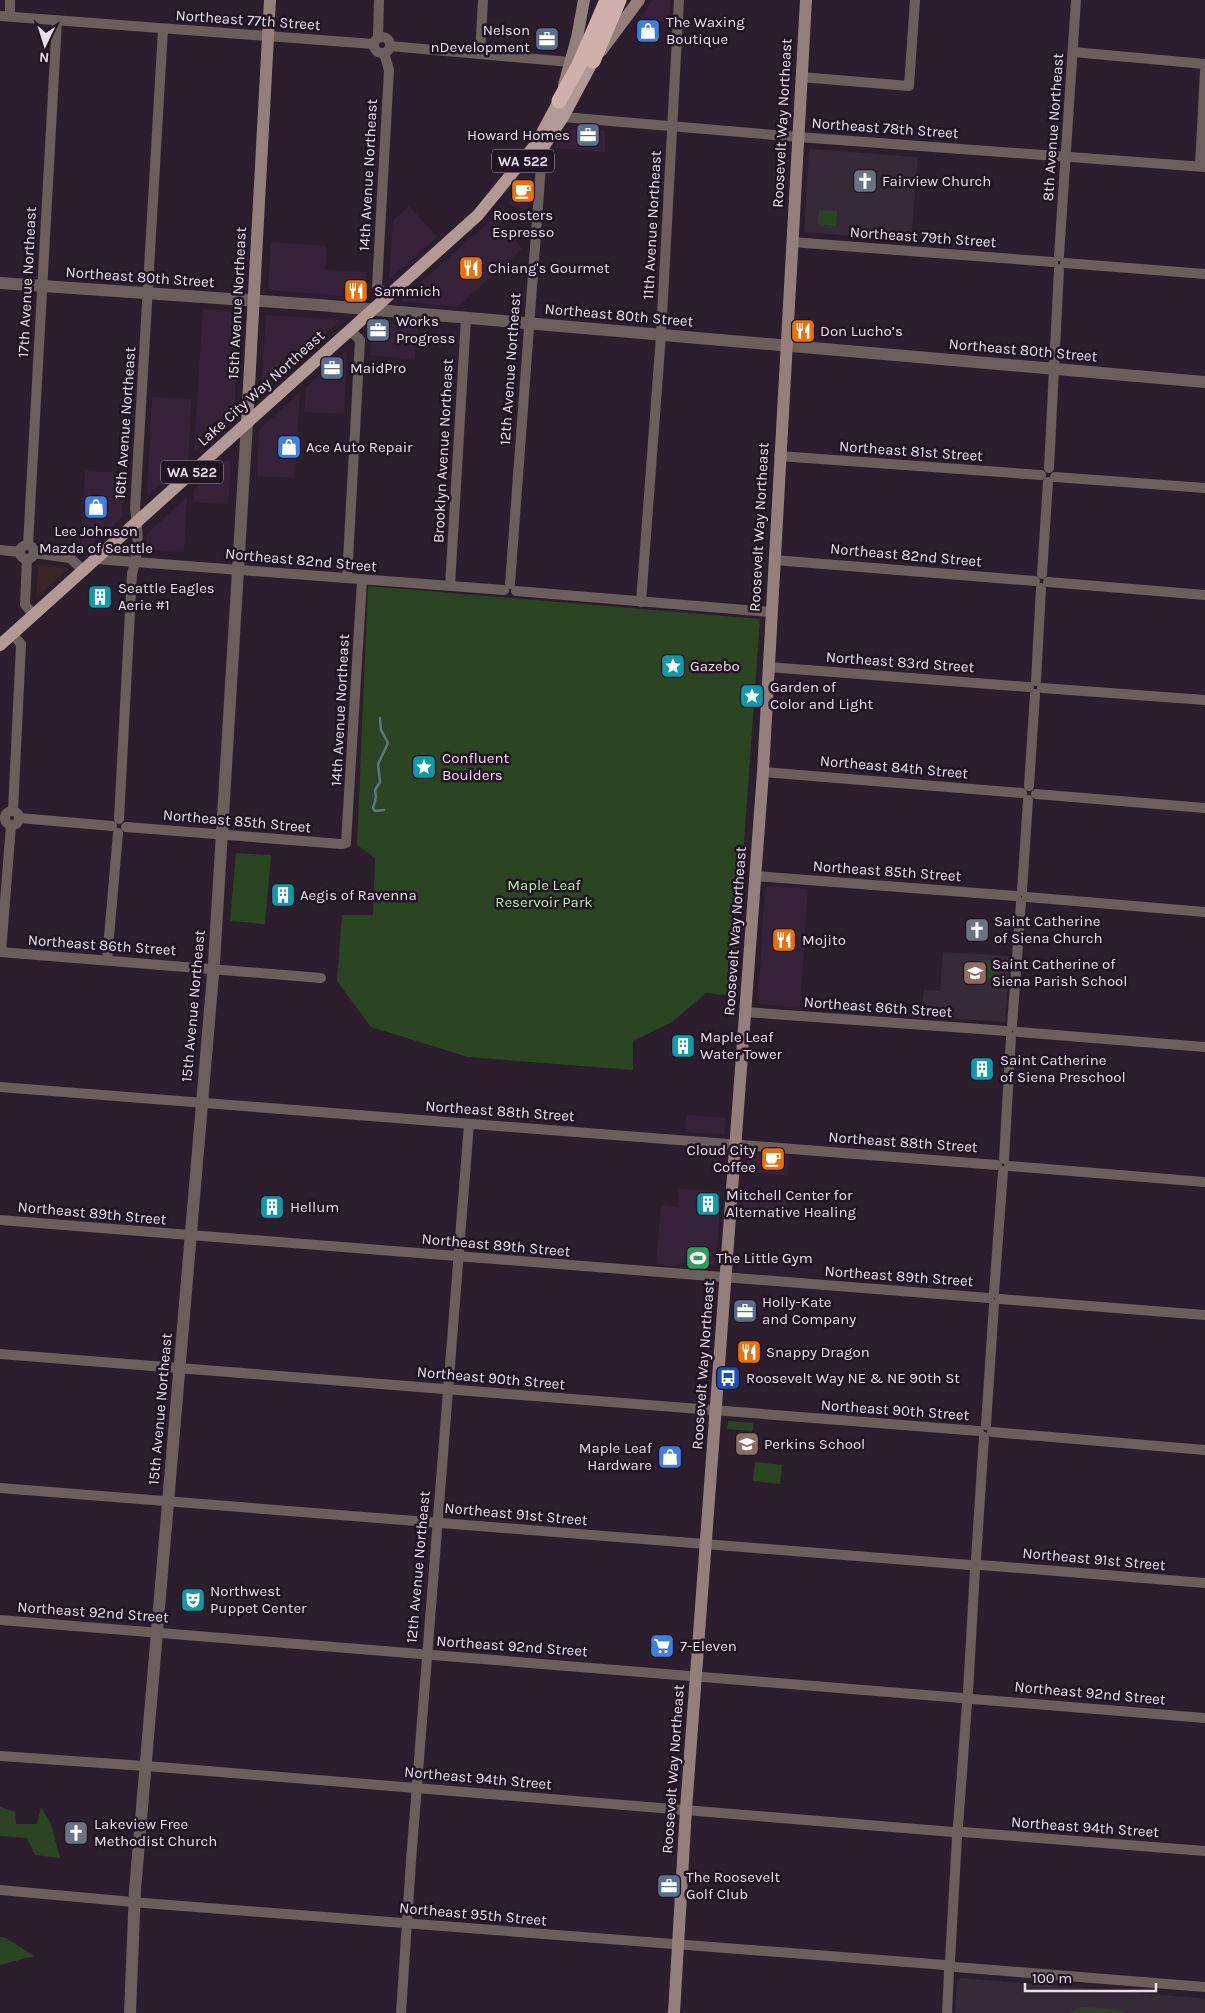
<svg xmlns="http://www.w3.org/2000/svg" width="1205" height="2013" viewBox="0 0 1205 2013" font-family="Karla,sans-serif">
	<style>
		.built { fill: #372339 }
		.industrial { fill: #392525 }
		.education { fill: #362a38 }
		.green { fill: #2b4523 }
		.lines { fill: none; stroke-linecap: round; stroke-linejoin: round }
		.stream { stroke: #597a85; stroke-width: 2.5 }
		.minor { stroke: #6b5e5c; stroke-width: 10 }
		.tertiary { stroke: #6b5e5c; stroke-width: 12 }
		.secondary { stroke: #947f7c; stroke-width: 12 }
		.primary { stroke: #b39995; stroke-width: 12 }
		.motorway { stroke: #cfb0ab; stroke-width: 15 }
		.labels { text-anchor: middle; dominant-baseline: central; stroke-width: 5; stroke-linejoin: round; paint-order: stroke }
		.shield { fill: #231424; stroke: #aea2af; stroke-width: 1 }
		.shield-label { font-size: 14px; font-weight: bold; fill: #e9dfea }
		.street-label { font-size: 15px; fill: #e9dfea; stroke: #231424 }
		.poi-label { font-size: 15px; fill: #e9dfea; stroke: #231424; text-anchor: start }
		.park-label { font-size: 15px; fill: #b1f09f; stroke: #231424 }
	</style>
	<rect width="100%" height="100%" fill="#2d1e2e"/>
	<g class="built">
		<polygon points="652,0 670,0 669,22 640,20"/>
		<polygon points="565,129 605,131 605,152 555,148"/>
		<polygon points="530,182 528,211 507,203 518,192"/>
		<polygon points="409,206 437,237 389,279 393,221"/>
		<polygon points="498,219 522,249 457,307 400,301 490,221"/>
		<polygon points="271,242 327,246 325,270 367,272 365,298 271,290 268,287"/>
		<polygon points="203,309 234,312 238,318 236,361 238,362 235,386 235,409 232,419 194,452"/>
		<polygon points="266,315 340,320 262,390 261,387"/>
		<polygon points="379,323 417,326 415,360 370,355 372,331 376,325"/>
		<polygon points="347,350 344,414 304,412 306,387"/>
		<polygon points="300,392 295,478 257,476 259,430"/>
		<polygon points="152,397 191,399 191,404 188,459 147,496"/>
		<polygon points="226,461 231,461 228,504 193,502 194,490"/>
		<polygon points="85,471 124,473 122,517 90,546 81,545"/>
		<polygon points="187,497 184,552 146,550 147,534"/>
		<polygon points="767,886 808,889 800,1008 759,1004 758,1001 765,888"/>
		<polygon points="686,1115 726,1118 725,1133 724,1135 685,1132"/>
		<polygon points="747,1153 789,1156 788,1176 746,1172"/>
		<polygon points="679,1189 721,1191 716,1265 682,1263 674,1266 656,1264 661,1205 678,1207"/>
		<polygon points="744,1192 787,1195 786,1215 743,1212"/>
	</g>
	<polygon class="industrial" points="38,565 66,567 68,569 36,598"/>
	<g class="education">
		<polygon points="809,149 918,157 911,240 804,232"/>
		<polygon points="943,952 1010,956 1005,1022 910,1016 911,1006 922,1006 924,990 940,991"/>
		<polygon points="961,1978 1199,1998 1205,2000 1205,2013 955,2013 957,1982"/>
	</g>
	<g class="green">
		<polygon points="819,210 837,211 836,226 818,224"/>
		<polygon points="368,586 760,619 733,996 706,993 672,1022 633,1041 633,1070 468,1057 371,1027 337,981 342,915 373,915 375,858 357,845"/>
		<polygon points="236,853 271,855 265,924 230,921"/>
		<polygon points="978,960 999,961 998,980 977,978"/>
		<polygon points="728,1421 753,1423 753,1431 727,1429"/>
		<polygon points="755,1462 782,1465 780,1484 753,1481"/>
		<polygon points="0,1807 15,1812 16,1824 37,1824 41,1807 51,1824 60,1858 35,1855 27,1838 0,1836"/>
		<polygon points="0,1937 6,1938 34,1956 0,1965"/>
		<polygon points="1084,2007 1118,2010 1127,2013 1071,2013 1078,2008"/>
	</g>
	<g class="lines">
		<polyline class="stream" points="380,718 381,730 388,743 378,764 380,782 375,790 376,797 373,808 375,811 384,810"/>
		<g class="minor">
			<polyline points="0,16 373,44"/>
			<polyline points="10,16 10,0"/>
			<circle cx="382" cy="45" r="8"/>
			<polyline points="378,37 379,0"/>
			<polyline points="390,46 570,62"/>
			<polyline points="1073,52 1205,64"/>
			<polyline points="384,53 389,70 377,286 387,297"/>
			<polyline points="480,54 483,0"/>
			<polyline points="801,77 909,86 915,0"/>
			<polyline points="563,117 798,137 1205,167"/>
			<polyline points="1200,166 1205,71"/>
			<polyline points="792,242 1053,262"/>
			<polyline points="1059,256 1076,0"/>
			<polyline points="1065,263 1205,274"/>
			<polyline points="779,456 1041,475"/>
			<polyline points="1049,468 1059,269"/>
			<polyline points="1055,477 1205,488"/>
			<polyline points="28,545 57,20"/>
			<circle cx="27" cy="552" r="7"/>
			<polyline points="0,550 20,552"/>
			<polyline points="34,553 70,558 84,571"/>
			<polyline points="27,559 25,605 34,615"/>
			<polyline points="96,559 504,590"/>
			<polyline points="774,560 1035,581"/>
			<polyline points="1042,574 1048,482"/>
			<polyline points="347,578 360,340 350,330"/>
			<polyline points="1048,582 1205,595"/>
			<polyline points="510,584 541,166 534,160"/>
			<polyline points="450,586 466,318"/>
			<polyline points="516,591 771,612"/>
			<polyline points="641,602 661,335 679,0"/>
			<polyline points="12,634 21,644 13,811"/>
			<polyline points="768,667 1029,687"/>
			<polyline points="1036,681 1041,588"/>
			<polyline points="1042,688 1205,700"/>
			<polyline points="763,772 1022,793"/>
			<polyline points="1029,786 1035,694"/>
			<polyline points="1036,794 1205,808"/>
			<circle cx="12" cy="818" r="7"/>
			<polyline points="19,818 112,826"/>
			<path d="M119,819L132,574C138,554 139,530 135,509L163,29"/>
			<polyline points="126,827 341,844 346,843 362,580"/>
			<polyline points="756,876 1016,896"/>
			<polyline points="1022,891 1028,800"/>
			<polyline points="1027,897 1205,912"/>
			<polyline points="0,952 321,978"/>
			<polyline points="1,952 11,825"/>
			<polyline points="107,960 118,833"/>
			<polyline points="746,1012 1007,1031"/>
			<polyline points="1012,1026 1021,902"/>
			<polyline points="1018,1032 1205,1047"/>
			<polyline points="0,1087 997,1165"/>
			<polyline points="1004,1159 1011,1037"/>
			<polyline points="1009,1166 1205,1182"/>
			<polyline points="0,1220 989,1298"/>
			<polyline points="994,1293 1003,1171"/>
			<polyline points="1000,1299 1205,1315"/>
			<polyline points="0,1354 979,1431"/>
			<polyline points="986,1425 994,1304"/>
			<polyline points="992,1432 1205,1450"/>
			<polyline points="0,1488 970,1565"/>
			<polyline points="976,1559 984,1437"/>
			<polyline points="981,1565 1205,1583"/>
			<polyline points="0,1620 962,1698"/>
			<polyline points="968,1692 975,1569"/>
			<polyline points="972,1699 1205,1718"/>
			<polyline points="0,1756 159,1767 953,1832"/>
			<polyline points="958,1827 967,1703"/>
			<polyline points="963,1832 1205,1851"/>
			<polyline points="0,1890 144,1903 945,1965"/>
			<polyline points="950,1961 957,1837"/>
			<polyline points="955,1967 1205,1987"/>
			<polyline points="401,2013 411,1861 469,1124"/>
			<polyline points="947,2013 949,1971"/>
		</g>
		<g class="tertiary">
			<polyline points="0,283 319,305 1205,382"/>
			<polyline points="130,2013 135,1890 214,963 247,423"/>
		</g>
		<g class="secondary">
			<polyline points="601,51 639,0"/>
			<polyline points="564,85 577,38 584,0"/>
			<polyline points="247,423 270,0"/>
			<polyline points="674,2013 686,1809 763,772 806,0"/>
		</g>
		<g class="primary">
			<polyline points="542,149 563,117 593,61"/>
			<polyline points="0,645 478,215 536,144 559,101"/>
		</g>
		<g class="motorway">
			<polyline points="593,61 619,0"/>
			<polyline points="559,101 579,65 607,0"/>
		</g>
	</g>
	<defs>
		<symbol id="shop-square" viewBox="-11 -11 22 22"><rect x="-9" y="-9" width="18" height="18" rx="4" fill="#3f7fe0" stroke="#231424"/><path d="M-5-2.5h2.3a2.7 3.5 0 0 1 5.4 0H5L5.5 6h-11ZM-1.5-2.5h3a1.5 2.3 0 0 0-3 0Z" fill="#fff"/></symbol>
		<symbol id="office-square" viewBox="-11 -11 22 22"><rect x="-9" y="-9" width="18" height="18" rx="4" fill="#5c6f8a" stroke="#231424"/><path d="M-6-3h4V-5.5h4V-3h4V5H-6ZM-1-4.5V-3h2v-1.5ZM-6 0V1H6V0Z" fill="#fff"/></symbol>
		<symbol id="church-square" viewBox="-11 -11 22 22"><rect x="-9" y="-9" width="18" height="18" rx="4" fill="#6b7280" stroke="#231424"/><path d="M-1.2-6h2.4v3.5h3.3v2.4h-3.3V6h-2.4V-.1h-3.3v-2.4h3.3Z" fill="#fff"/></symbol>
		<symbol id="cafe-square" viewBox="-11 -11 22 22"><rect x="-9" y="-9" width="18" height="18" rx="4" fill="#e8710a" stroke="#231424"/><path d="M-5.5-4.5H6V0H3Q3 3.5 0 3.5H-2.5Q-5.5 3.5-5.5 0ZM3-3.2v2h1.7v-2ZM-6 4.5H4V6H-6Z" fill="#fff"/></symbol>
		<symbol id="restaurant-square" viewBox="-11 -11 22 22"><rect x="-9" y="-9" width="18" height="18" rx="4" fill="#e8710a" stroke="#231424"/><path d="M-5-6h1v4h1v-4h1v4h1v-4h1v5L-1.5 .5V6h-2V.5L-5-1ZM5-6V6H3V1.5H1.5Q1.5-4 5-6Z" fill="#fff"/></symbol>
		<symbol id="building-square" viewBox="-11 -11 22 22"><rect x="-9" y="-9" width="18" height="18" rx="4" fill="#0f9aa8" stroke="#231424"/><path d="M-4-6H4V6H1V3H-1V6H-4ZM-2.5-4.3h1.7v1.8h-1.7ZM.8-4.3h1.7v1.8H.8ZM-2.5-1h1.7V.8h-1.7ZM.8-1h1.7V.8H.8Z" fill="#fff"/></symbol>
		<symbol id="sight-square" viewBox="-11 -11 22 22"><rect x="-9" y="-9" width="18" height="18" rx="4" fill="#0f9aa8" stroke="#231424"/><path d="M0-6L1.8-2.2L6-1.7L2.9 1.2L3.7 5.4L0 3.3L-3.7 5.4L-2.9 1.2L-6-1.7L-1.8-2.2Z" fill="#fff"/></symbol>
		<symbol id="school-square" viewBox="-11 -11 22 22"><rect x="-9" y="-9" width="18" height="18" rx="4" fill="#8d6e63" stroke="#231424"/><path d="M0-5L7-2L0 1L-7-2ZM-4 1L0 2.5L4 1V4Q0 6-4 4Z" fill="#fff"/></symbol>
		<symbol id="stadium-square" viewBox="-11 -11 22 22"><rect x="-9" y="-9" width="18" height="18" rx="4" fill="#2e9e5b" stroke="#231424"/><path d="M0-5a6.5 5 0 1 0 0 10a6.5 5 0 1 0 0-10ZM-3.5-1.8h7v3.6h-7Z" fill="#fff"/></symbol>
		<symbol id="bus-square" viewBox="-11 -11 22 22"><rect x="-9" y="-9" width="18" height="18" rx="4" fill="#1a4fb4" stroke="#231424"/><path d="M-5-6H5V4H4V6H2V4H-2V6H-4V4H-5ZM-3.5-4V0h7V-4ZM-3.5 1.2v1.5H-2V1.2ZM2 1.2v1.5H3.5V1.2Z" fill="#fff"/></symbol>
		<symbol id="theatre-square" viewBox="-11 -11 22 22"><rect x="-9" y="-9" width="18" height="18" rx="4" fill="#0f9aa8" stroke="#231424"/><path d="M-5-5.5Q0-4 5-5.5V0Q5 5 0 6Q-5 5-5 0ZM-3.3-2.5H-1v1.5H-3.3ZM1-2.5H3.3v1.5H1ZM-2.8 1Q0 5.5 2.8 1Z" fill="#fff"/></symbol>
		<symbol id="supermarket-square" viewBox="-11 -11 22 22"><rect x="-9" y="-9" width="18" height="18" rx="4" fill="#3f7fe0" stroke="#231424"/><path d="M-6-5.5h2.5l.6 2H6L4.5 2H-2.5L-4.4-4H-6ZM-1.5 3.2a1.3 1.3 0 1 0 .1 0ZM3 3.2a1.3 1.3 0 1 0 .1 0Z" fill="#fff"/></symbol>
	</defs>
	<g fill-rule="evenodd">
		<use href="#shop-square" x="634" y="17" width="28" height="28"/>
		<use href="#office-square" x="533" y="25" width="28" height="28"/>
		<use href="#office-square" x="574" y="121" width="28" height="28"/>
		<use href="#church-square" x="851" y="167" width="28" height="28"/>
		<use href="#cafe-square" x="509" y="177" width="28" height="28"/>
		<use href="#restaurant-square" x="457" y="254" width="28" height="28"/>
		<use href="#restaurant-square" x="342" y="277" width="28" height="28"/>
		<use href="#office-square" x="364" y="316" width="28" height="28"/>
		<use href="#restaurant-square" x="789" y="317" width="28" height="28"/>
		<use href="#office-square" x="318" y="354" width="28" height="28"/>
		<use href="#shop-square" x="275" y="433" width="28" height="28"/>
		<use href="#shop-square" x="82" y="493" width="28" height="28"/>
		<use href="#building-square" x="86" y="583" width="28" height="28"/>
		<use href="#sight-square" x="659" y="652" width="28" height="28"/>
		<use href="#sight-square" x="738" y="682" width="28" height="28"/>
		<use href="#sight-square" x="410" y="753" width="28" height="28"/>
		<use href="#building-square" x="269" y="881" width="28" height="28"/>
		<use href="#church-square" x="963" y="916" width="28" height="28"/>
		<use href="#restaurant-square" x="770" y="926" width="28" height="28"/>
		<use href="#school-square" x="961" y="959" width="28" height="28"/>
		<use href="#building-square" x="669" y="1032" width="28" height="28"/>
		<use href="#building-square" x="968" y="1055" width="28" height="28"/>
		<use href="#cafe-square" x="759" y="1145" width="28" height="28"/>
		<use href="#building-square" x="694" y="1190" width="28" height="28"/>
		<use href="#building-square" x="258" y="1193" width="28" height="28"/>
		<use href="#stadium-square" x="684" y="1244" width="28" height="28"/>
		<use href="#office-square" x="731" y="1297" width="28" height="28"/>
		<use href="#restaurant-square" x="735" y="1338" width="28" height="28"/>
		<use href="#bus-square" x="714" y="1364" width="28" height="28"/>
		<use href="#school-square" x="733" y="1430" width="28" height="28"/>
		<use href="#shop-square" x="656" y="1443" width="28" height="28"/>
		<use href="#theatre-square" x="179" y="1586" width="28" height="28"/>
		<use href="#supermarket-square" x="648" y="1632" width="28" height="28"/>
		<use href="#church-square" x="62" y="1819" width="28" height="28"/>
		<use href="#office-square" x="655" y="1872" width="28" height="28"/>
	</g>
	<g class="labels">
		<g class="shield">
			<rect x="492" y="149.5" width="62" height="23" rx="4"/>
			<rect x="161" y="460.5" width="62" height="23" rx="4"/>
		</g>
		<g class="shield-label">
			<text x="523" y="161">WA 522</text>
			<text x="192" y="472">WA 522</text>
		</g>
		<g class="street-label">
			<text transform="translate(248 20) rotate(4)">Northeast 77th Street</text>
			<text transform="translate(782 123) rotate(-87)">Roosevelt Way Northeast</text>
			<text transform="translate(1053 127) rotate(-86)">8th Avenue Northeast</text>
			<text transform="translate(885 128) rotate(4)">Northeast 78th Street</text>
			<text transform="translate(368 175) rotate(-87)">14th Avenue Northeast</text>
			<text transform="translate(652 225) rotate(-87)">11th Avenue Northeast</text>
			<text transform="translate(923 237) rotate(4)">Northeast 79th Street</text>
			<text transform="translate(140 277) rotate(4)">Northeast 80th Street</text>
			<text transform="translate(27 282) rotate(-87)">17th Avenue Northeast</text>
			<text transform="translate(237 303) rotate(-87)">15th Avenue Northeast</text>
			<text transform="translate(619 315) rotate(5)">Northeast 80th Street</text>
			<text transform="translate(1023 350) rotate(5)">Northeast 80th Street</text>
			<text transform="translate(510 369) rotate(-86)">12th Avenue Northeast</text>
			<text transform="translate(261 388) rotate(-42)">Lake City Way Northeast</text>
			<text transform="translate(125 423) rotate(-86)">16th Avenue Northeast</text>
			<text transform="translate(443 451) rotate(-87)">Brooklyn Avenue Northeast</text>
			<text transform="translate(911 451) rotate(4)">Northeast 81st Street</text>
			<text transform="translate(759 527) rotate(-87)">Roosevelt Way Northeast</text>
			<text transform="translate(906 555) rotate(5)">Northeast 82nd Street</text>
			<text transform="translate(301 560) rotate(5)">Northeast 82nd Street</text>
			<text transform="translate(900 662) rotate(4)">Northeast 83rd Street</text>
			<text transform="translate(340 710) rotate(-87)">14th Avenue Northeast</text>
			<text transform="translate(894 767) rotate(5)">Northeast 84th Street</text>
			<text transform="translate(237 821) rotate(5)">Northeast 85th Street</text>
			<text transform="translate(887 871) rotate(4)">Northeast 85th Street</text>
			<text transform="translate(735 931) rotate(-86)">Roosevelt Way Northeast</text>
			<text transform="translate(102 945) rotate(4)">Northeast 86th Street</text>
			<text transform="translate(193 1006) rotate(-85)">15th Avenue Northeast</text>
			<text transform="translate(878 1007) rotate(4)">Northeast 86th Street</text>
			<text transform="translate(500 1111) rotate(4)">Northeast 88th Street</text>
			<text transform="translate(903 1142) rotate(4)">Northeast 88th Street</text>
			<text transform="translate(92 1213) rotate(5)">Northeast 89th Street</text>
			<text transform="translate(496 1245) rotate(5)">Northeast 89th Street</text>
			<text transform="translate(899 1276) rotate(4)">Northeast 89th Street</text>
			<text transform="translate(703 1365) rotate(-86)">Roosevelt Way Northeast</text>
			<text transform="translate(491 1378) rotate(5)">Northeast 90th Street</text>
			<text transform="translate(160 1409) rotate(-85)">15th Avenue Northeast</text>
			<text transform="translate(895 1410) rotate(4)">Northeast 90th Street</text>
			<text transform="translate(516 1514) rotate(5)">Northeast 91st Street</text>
			<text transform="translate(1094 1559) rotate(5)">Northeast 91st Street</text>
			<text transform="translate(418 1567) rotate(-85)">12th Avenue Northeast</text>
			<text transform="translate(93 1612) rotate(4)">Northeast 92nd Street</text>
			<text transform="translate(512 1646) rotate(4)">Northeast 92nd Street</text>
			<text transform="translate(1090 1693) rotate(5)">Northeast 92nd Street</text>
			<text transform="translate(673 1769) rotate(-86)">Roosevelt Way Northeast</text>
			<text transform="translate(478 1778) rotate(5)">Northeast 94th Street</text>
			<text transform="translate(1085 1827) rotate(4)">Northeast 94th Street</text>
			<text transform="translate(473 1914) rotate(5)">Northeast 95th Street</text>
		</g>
		<g class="poi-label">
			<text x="666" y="22">The Waxing<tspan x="666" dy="17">Boutique</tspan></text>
			<text x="530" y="30" text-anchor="end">Nelson<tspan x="530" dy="17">nDevelopment</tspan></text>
			<text x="570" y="135" text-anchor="end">Howard Homes</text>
			<text x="882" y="181">Fairview Church</text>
			<text x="523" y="215" text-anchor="middle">Roosters<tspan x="523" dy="17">Espresso</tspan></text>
			<text x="488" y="268">Chiang's Gourmet</text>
			<text x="374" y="291">Sammich</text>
			<text x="396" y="321">Works<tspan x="396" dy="17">Progress</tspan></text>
			<text x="820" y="331">Don Lucho’s</text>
			<text x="350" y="368">MaidPro</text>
			<text x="306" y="447">Ace Auto Repair</text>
			<text x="96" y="531" text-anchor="middle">Lee Johnson<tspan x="96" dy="17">Mazda of Seattle</tspan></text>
			<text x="118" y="588">Seattle Eagles<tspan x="118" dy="17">Aerie #1</tspan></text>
			<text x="690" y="666">Gazebo</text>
			<text x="770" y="687">Garden of<tspan x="770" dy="17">Color and Light</tspan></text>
			<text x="442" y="758">Confluent<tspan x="442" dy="17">Boulders</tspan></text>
			<text x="300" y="895">Aegis of Ravenna</text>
			<text x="994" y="921">Saint Catherine<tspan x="994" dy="17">of Siena Church</tspan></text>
			<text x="802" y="940">Mojito</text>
			<text x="992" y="964">Saint Catherine of<tspan x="992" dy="17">Siena Parish School</tspan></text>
			<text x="700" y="1037">Maple Leaf<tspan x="700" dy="17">Water Tower</tspan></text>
			<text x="1000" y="1060">Saint Catherine<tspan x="1000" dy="17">of Siena Preschool</tspan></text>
			<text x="756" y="1150" text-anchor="end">Cloud City<tspan x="756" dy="17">Coffee</tspan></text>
			<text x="726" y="1195">Mitchell Center for<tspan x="726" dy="17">Alternative Healing</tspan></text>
			<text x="290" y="1207">Hellum</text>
			<text x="716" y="1258">The Little Gym</text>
			<text x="762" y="1302">Holly-Kate<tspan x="762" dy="17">and Company</tspan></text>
			<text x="766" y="1352">Snappy Dragon</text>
			<text x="746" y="1378">Roosevelt Way NE &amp; NE 90th St</text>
			<text x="764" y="1444">Perkins School</text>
			<text x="652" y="1448" text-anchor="end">Maple Leaf<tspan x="652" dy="17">Hardware</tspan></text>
			<text x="210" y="1591">Northwest<tspan x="210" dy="17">Puppet Center</tspan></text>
			<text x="680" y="1646">7-Eleven</text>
			<text x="94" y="1824">Lakeview Free<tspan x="94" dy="17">Methodist Church</tspan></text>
			<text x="686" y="1877">The Roosevelt<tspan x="686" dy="17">Golf Club</tspan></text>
		</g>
		<g class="park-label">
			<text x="544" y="885">Maple Leaf<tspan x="544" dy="17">Reservoir Park</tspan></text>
		</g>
	</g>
	<g transform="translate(45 45) rotate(184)" stroke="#231424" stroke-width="4" paint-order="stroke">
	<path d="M0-4L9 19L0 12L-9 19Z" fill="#e9dfea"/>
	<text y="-8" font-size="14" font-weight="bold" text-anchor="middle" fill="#e9dfea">N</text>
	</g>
	<path d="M1025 1983v8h131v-8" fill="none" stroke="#e9dfea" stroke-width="2.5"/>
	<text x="1032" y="1983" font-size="15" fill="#e9dfea" stroke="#231424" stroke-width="4" paint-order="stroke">100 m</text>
</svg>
